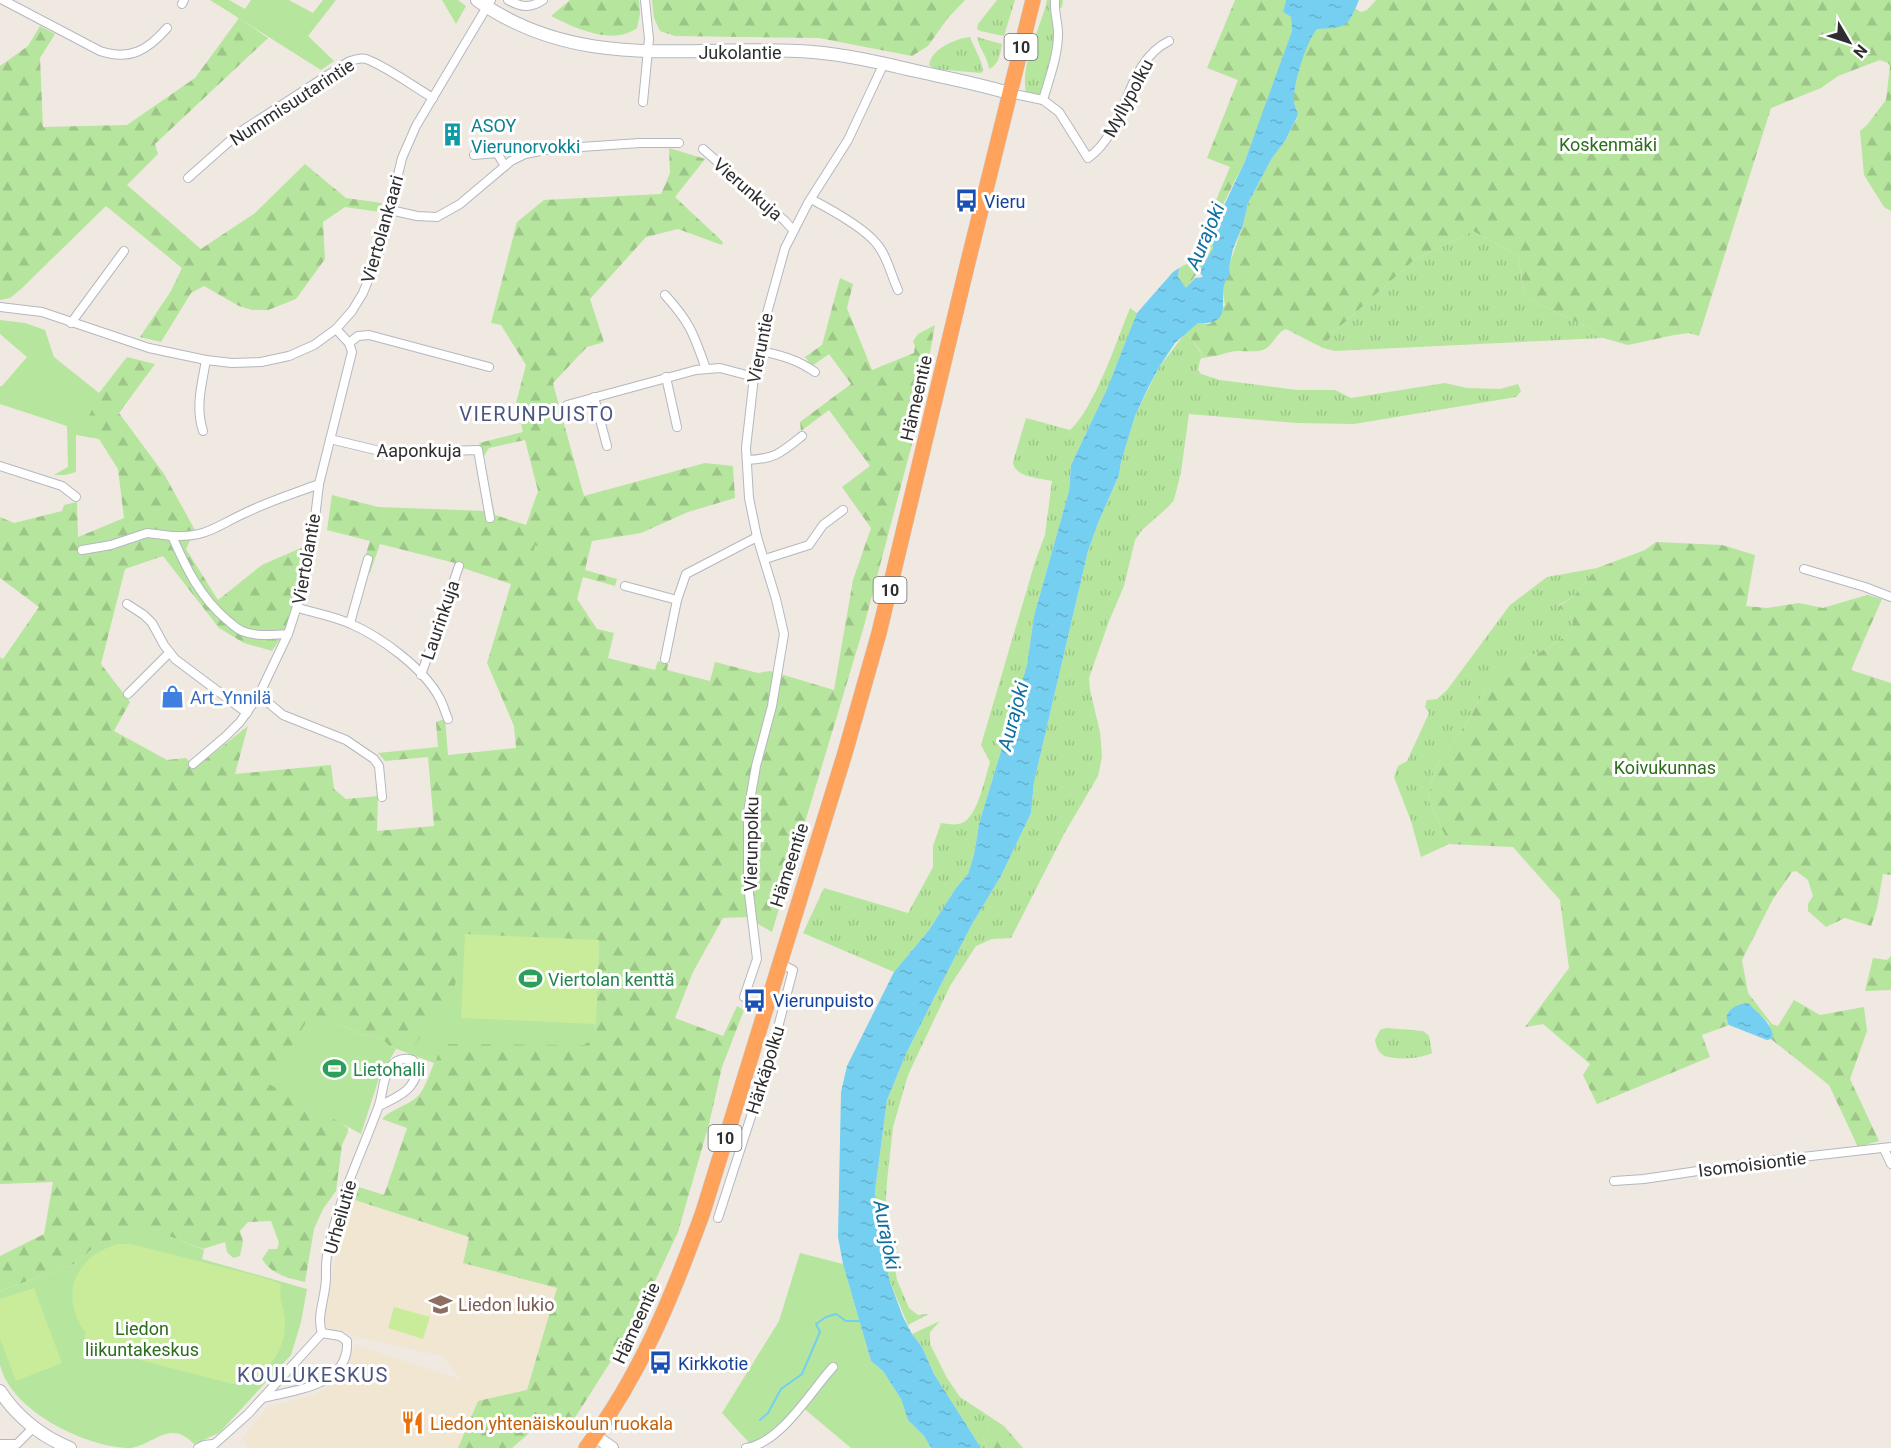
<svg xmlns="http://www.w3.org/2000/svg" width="1891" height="1448" viewBox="0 0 1891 1448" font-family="Roboto,sans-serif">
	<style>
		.education { fill: #f0e6d1 }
		.grass { fill: url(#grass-tufts) }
		.forest { fill: url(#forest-firs); fill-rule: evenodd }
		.park { fill: #b6e59e }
		.pitch { fill: #c9ec9a }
		.water { fill: url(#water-ripples) }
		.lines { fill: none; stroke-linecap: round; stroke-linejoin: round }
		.stream { stroke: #75cff0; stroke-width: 2 }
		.street-casing { stroke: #b4b7c1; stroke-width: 10 }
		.secondary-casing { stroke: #b4b7c1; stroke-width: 14 }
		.highway-casing { stroke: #c9c9c9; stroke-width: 16 }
		.street { stroke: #fff; stroke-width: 8 }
		.secondary { stroke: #fff; stroke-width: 12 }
		.highway { stroke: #ffa35c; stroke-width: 15 }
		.labels { text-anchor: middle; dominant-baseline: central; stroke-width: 6; stroke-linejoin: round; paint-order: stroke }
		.shield { fill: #fff; stroke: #6d6d6d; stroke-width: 1.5 }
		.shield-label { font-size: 16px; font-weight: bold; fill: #2e2e2e }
		.street-label { font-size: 18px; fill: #2e2e2e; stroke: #fff }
		.culture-label { font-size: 18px; fill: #0d838f; stroke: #fff; text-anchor: start }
		.park-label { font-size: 18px; fill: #2c6e1b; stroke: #fff }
		.transit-label { font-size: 18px; fill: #164399; stroke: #fff; text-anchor: start }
		.shop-label { font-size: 18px; fill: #366cbe; stroke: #fff; text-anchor: start }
		.leisure-label { font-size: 18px; fill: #27864d; stroke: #fff; text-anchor: start }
		.education-label { font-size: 18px; fill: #785e54; stroke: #fff; text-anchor: start }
		.food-label { font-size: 18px; fill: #c56008; stroke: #fff; text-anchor: start }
		.water-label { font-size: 20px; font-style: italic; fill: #0d6fa3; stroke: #fff }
		.neighbourhood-label { font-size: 20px; letter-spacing: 1.5px; fill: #4d5680; stroke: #fff }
	</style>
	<defs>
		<pattern id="grass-tufts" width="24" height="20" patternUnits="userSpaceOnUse" patternTransform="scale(1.5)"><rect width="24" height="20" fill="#b6e59e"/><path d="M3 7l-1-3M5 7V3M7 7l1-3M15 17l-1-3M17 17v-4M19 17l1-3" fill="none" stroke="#9dc588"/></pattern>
		<pattern id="forest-firs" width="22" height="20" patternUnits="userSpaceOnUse" patternTransform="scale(1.5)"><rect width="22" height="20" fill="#b6e59e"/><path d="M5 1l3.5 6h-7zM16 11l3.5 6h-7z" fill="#9dc588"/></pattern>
		<pattern id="water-ripples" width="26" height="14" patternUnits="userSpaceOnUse" patternTransform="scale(1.5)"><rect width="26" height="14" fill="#75cff0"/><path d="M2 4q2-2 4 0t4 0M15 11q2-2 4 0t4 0" fill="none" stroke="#66b2ce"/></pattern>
	</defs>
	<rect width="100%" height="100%" fill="#efe9e1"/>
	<polygon class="education" points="355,1200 469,1237 463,1263 557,1288 527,1390 478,1401 458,1448 247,1448 248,1444 242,1439 267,1407 315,1395 330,1385 343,1369 353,1352 355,1345 462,1380 442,1356 356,1337 346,1332 328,1328 324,1319 333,1269 340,1239"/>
	<g class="grass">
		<polygon points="997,0 1015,0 1004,36 980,31 977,29 978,24"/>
		<path d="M1047,0H1063L1062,7L1054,12L1056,52L1043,100L1027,96C1018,66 1041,29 1047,0Z"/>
		<path d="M970,37C974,48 982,59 983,71L981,73L935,69L929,65C932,48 955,39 970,37Z"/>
		<path d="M977,37L1002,44C1000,54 999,65 989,69C988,57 979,49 977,37Z"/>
		<polygon points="1473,231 1518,256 1525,297 1591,329 1603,338 1335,351 1323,348 1334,332 1414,260"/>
		<path d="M1130,308L1137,313L1133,324L1107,389L1071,465L1069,491L1034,616L1027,665L979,824L974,855L968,874L956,888L929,930L894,972L803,933L824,888L908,913L933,867V846L941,823C949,824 957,826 964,822C978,814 985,778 990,762L981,745L1035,562L1045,535L1052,481C1039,478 1014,477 1013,462L1026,418L1070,430C1094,409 1117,340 1130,308Z"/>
		<polygon points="1186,332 1201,353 1202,358 1200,360 1198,370 1201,374 1220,380 1297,390 1335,390 1351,398 1445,383 1467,388 1500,389 1518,384 1521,391 1516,397 1354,424 1297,423 1189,414 1181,472 1174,500 1168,507 1142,530 1135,540 1124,586 1109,621 1089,678 1090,690 1100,732 1102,757 1098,776 1064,834 1011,938 992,939 976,946 950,986 908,1075 893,1127 887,1181 886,1199 889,1225 896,1244 898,1255 895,1268 897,1280 909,1308 918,1315 929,1314 908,1325 890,1282 881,1241 875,1191 887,1100 906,1054 932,1002 971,926 1002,874 1031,813 1034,782 1088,551 1098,523 1119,475 1121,462 1135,416 1158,369"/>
		<polygon points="1597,568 1575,595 1558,606 1569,614 1573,622 1568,635 1540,652 1516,661 1485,689 1470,718 1434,770 1428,799 1449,844 1421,857 1411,821 1394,777 1398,766 1407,761 1429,713 1425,707 1427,700 1437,699 1447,690 1510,605 1547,577"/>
		<path d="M1386,1028L1423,1031L1429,1036L1432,1053C1421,1059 1396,1060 1385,1056C1378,1053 1376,1046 1375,1040L1380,1030Z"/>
		<polygon points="940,1321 930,1332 930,1344 947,1378 960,1397 1004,1426 989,1430 983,1438 987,1448 981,1448 934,1374 922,1347 912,1334"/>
	</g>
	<g class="forest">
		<path d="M570,0H639L640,14L637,28C612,46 575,28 551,16Z"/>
		<polygon points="652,0 965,0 947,19 928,46 912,56 819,38 675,36 660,31 654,18"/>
		<path d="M1235,0H1286L1283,12L1291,17L1292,31C1277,73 1263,116 1246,158C1234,186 1211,218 1213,250L1186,289L1178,277L1179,268L1190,262L1230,167L1207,158L1238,80L1207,68Z"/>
		<path d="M1376,0H1891V211L1884,207L1864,175L1860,131L1867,125L1886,100L1890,66L1888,63L1880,60L1838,76L1821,88L1771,108L1699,336L1689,333L1674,335L1628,345L1603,338L1591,329L1525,297L1518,256L1473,231L1414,260L1334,332L1323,348L1286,329C1276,333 1274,344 1265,349C1254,354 1241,349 1230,352C1221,355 1212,357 1202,358L1201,352L1186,332L1198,323L1210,324L1225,305L1223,293L1224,280L1243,225L1248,203L1272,158L1285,141L1298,116C1297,111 1295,106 1294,102C1293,84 1305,42 1317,29C1333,28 1349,27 1355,9L1361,12L1367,10Z"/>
		<polygon points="239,18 268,38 155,144 158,154 127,185 201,249 255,213 305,164 346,198 382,203 380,212 345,207 323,222 325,259 296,299 268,310 252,310 239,306 204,286 191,293 161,342 140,337 171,291 182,268 106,206 21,289 10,298 0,300 0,66 28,46 40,26 55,34 40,58 43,127 127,125 195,78"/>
		<path d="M669,148L705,159L675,197L723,242L722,245L678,229L646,237L590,299L604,342L587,347L553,383L559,406L585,399L587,406L561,413L584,496L705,463L733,466L735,498L688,512L641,533L592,541L585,570L617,579L615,586L583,577L577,599L597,629L614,633L608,658L655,670L658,661L668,664L667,670L710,681L715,662L758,673L770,671L834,690L853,580L871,528L842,487L870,466L829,410L801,431L800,422L851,384L829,354L812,366L805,357L822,345L840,278L853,284L847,308L872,370L914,353L915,346L913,341L918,334L935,325L917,425L864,626L772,932L746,917L723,918L693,972L675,1018L723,1036L737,1006L744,1010L722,1067L709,1124L678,1232L651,1290L625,1339L571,1424L550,1415L512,1448H458L478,1401L527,1390L557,1288L463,1263L469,1237L355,1200L359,1187L384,1195L407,1128L382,1119C392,1108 409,1106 419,1095C426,1086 430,1073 434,1063L389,1046L381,1038L360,1034L338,1023L312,1015L341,1123L348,1128V1132L342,1145L336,1191L323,1209L314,1229L305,1282C288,1278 271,1274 262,1259L269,1249H277L279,1243L271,1221L248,1222L240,1231L243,1241L240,1256L233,1258L227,1252L225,1242L203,1249L139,1225L134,1241L93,1248L77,1263L0,1291V1256L44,1234L53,1182L0,1184V657L3,659L39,607L0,578V517L14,523L62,511L64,505L77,502L78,537L124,518L118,469L99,439L76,435L87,420L99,393L127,357L155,364L119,413L164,474L195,530L186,549L218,600L262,565L303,547L305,557C299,589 292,624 272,651L244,643L219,628L163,556L125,569L101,664L130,702L114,731L167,760L186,758L195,768L248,726L235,774L331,765L334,789L346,799L378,796L377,831L434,826L428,757L385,761L378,753L438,747L436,722L445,719L448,755L516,748L514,726L487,663L511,584L463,568L447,587L455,563L380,544L370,573L361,570L370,541L327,530L332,495L378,507L486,511L484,499L491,497L495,515L526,525L538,491L525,440L489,448L484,456L479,443L523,432L516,403L526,365L501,325L491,323L517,222L544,200L661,194L670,173ZM599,940L595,1036L461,1018Z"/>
		<polygon points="1656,542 1722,545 1755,555 1746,606 1767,608 1799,603 1823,608 1867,595 1882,599 1851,670 1891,683 1891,875 1883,874 1877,908 1871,926 1845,918 1826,927 1808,911 1808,904 1813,896 1808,880 1796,871 1792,872 1773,899 1742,960 1748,993 1772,1024 1778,1026 1794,1000 1820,1015 1864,1007 1867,1031 1850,1079 1879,1141 1858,1147 1829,1085 1771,1039 1769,1023 1752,1007 1726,1020 1729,1025 1702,1035 1710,1057 1597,1104 1583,1075 1590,1064 1543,1024 1525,1027 1569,968 1560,900 1513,847 1449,844 1428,799 1434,770 1470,718 1485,689 1499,672 1516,661 1540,652 1568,635 1573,622 1569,614 1558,607 1575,595 1597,568 1645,550"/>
		<polygon points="1891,956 1891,990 1865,991 1873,958 1887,960"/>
		<polygon points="1004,1426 1023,1448 987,1448 983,1438 990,1429"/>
	</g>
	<g class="park">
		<polygon points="210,0 229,0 245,9 251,0 289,0 313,13 323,0 336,0 308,36 334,61 321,70"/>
		<polygon points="442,0 458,0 466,6 456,24"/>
		<polygon points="0,320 25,323 45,330 54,357 99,393 87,421 76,435 76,472 65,475 54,475 68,467 67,426 0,404 0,386 2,386 27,357 0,334"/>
		<polygon points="535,545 551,551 547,563 532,558"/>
		<path d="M457,934L599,940L595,1037L584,1045L442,1044L435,1063L412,1053C418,1036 423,1037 434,1024C460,996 458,970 457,934Z"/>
		<polygon points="311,1014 338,1023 360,1034 381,1038 389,1046 396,1049 379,1078 361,1134 269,1084"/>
		<path d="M139,1224L204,1250L202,1259L307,1289L301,1322L291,1355L219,1433L194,1444C170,1419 155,1444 131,1448C86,1448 11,1411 0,1365C0,1358 0,1349 0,1342C0,1325 0,1308 0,1291L77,1263L93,1248L112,1239L134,1241Z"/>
		<polygon points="800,1253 843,1264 871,1361 883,1371 901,1399 908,1420 924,1436 931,1448 851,1448 801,1406 753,1447 722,1413 779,1321"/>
	</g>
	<g class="pitch">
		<polygon points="465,934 599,940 596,1024 461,1018"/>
		<path d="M118,1244H131L261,1277L281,1284C278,1299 286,1311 285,1327C285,1347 269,1372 250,1381C245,1383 237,1383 232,1384L83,1345L86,1333C58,1295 75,1256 118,1244Z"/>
		<polygon points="34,1288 62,1363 16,1381 0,1339 0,1299"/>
		<polygon points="394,1307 430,1317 423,1339 388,1328"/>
	</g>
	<g class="water">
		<path d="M1286,0H1359C1348,27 1346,28 1317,29C1306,42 1293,84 1294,102C1295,106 1297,111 1298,115L1285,141L1272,158L1248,203L1243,225L1233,249L1229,268L1230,275C1212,292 1240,326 1198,323L1175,343L1158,369L1148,388L1135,416L1121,462L1119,475L1098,523L1088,551L1034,782L1031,813L1002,874L971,926L932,1002L906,1054L887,1100L875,1191L881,1241L890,1282L903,1317L912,1334L922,1347L934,1374L981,1448H931L924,1436L908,1420L901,1399L883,1371L871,1361L843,1264L838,1237L841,1092L847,1066L894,972L929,930L956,888L968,874L974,855L979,824L1027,665L1034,616L1069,491L1071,465L1107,389L1137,313L1173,272L1179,268L1178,277L1186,288L1195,278L1203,277L1199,271L1213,249L1212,239L1220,214L1245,161L1292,31L1291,17L1283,12Z"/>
		<path d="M1748,1003C1758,1013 1770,1022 1773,1035L1771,1039L1767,1040L1729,1025C1721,1012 1736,1004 1748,1003Z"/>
	</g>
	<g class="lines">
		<polyline class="stream" points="760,1420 768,1413 781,1389 802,1374 820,1332 816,1324 826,1317 836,1314 846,1321 861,1321"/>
		<defs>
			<g id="street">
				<path d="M3,0L100,51C130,61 148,50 167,28"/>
				<path d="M508,0C521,7 530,9 543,0"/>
				<polyline points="182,4 184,0"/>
				<path d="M1009,93L1043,100L1059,112L1088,158C1129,129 1124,63 1169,41"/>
				<path d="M1043,100C1049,79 1058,56 1058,34C1058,22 1054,12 1055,0"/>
				<polyline points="643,102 649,39 645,0"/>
				<polyline points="703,149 785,221 793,230"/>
				<polyline points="474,155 497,153 505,166"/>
				<path d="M188,178L240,132L348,62C354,60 359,57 366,59C384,65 416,88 433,98"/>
				<path d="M811,199C828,208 864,228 876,243C887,255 891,275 898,290"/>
				<polyline points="390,210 417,216 437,217 460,204 511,161 525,154 551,149 640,143 679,143"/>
				<path d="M665,295C690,322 694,335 706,369"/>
				<polyline points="0,307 42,312 149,348 206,360 232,363 261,362 289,356 314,345 336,329 352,311 363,293 380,250 402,158 416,126 491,0"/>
				<polyline points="71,323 124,251"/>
				<polyline points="349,343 358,336 369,335 489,367"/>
				<path d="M760,351C781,355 798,360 815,372"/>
				<polyline points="666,377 677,427"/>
				<polyline points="594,397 607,446"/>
				<polyline points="567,405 696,370 720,368 754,377"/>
				<path d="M203,431C195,407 202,384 206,360"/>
				<polyline points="330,439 388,453 478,450 490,518"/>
				<path d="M747,460C775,459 781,453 802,436"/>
				<polyline points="0,466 62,486 76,497"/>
				<path d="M172,536C207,537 213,528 243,514C267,502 293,494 319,484"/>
				<path d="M82,550L111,545L147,533L172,536C186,568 200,597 227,620C232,624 237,629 242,631C257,637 272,635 288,634"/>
				<polyline points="765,559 809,545 823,525 843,510"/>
				<polyline points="1804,569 1865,587 1891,597"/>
				<polyline points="625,586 677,600"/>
				<polyline points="127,604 144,615 152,623 164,645 175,659 247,713"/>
				<path d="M298,608C315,613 334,616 351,624C381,637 423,668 439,697C443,704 445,712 448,719"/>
				<polyline points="350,623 368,559"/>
				<polyline points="665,659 677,600 686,574 757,537"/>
				<polyline points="421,675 459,566"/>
				<polyline points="128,694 169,653"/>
				<polyline points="259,695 283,715 346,740 374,759 379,766 382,797"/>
				<polyline points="193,764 226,736 240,722 259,695 288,634 304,585 313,535 319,484 352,352 349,343 336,329"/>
				<polyline points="744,997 757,959 748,885 748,812 756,766 772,706 784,634 776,599 757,537 749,498 746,448 754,377 767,313 785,248 808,203 848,140 884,63"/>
				<polyline points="1884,1149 1891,1164"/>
				<polyline points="1614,1181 1644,1179 1758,1162 1891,1147"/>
				<polyline points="718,1218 770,1058 793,970 779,963"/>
				<path d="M322,1333C317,1318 323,1304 325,1288C327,1278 325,1267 327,1256C336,1205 360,1157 378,1108C383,1096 382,1080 389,1069C395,1060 403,1057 413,1060L418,1069C414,1091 397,1097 379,1106"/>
				<path d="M263,1398C294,1390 350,1386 347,1341L340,1336L322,1333"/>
				<polyline points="0,1444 17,1444 34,1427"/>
				<polyline points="198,1448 204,1445 213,1444"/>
				<polyline points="210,1448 248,1414 322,1333"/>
				<path d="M746,1448C781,1443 810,1392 833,1367"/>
			</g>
			<g id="secondary">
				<path d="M477,0C582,75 696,43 813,52C848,55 882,63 916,71C948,78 979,84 1009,93"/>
				<path d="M0,1391C16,1416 42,1437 70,1448"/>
				<polyline points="595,1436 612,1448"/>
			</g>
			<path id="highway" d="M586,1448C641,1374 672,1297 703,1212L845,753L879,633L966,270L1033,0"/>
		</defs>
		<use href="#street" class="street-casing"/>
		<use href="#secondary" class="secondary-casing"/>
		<use href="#highway" class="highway-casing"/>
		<use href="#street" class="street"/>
		<use href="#secondary" class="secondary"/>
		<use href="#highway" class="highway"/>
	</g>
	<defs>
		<symbol id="building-bare" viewBox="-9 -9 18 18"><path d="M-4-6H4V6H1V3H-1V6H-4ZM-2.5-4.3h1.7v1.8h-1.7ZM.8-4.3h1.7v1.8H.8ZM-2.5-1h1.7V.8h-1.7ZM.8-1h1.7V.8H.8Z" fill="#0f9aa8" stroke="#fff" stroke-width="2.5" paint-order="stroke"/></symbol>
		<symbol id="bus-bare" viewBox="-9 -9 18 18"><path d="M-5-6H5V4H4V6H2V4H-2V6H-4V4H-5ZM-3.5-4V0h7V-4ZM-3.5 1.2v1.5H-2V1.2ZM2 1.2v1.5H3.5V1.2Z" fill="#1a4fb4" stroke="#fff" stroke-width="2.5" paint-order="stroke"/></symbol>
		<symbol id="shop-bare" viewBox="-9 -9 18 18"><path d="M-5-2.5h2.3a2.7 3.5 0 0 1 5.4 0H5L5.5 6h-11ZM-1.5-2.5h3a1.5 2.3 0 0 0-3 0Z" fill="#3f7fe0" stroke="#fff" stroke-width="2.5" paint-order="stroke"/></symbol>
		<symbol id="stadium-bare" viewBox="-9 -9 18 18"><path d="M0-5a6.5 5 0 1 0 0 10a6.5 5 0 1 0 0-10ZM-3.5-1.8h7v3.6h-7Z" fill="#2e9e5b" stroke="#fff" stroke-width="2.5" paint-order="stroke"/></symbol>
		<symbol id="school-bare" viewBox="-9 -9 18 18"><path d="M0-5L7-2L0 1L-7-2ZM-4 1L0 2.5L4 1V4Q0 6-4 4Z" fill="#8d6e63" stroke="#fff" stroke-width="2.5" paint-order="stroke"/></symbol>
		<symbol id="restaurant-bare" viewBox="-9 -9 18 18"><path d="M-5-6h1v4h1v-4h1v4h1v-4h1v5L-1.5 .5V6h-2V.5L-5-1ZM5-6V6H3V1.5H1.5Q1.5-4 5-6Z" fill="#e8710a" stroke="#fff" stroke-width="2.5" paint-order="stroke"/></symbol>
	</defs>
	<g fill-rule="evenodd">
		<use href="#building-bare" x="436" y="118" width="33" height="33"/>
		<use href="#bus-bare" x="950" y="184" width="33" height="33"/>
		<use href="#shop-bare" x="156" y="680" width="33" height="33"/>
		<use href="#stadium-bare" x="514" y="962" width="33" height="33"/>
		<use href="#bus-bare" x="738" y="984" width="33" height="33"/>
		<use href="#stadium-bare" x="318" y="1052" width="33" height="33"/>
		<use href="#school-bare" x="424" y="1288" width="33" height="33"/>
		<use href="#bus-bare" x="644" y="1346" width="33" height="33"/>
		<use href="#restaurant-bare" x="396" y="1406" width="33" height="33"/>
	</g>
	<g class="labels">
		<g class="shield">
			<rect x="1004.5" y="34" width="33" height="26" rx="4.5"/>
			<rect x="873.5" y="577" width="33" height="26" rx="4.5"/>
			<rect x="708.5" y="1125" width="33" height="26" rx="4.5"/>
		</g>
		<g class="shield-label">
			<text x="1021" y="47">10</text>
			<text x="890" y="590">10</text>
			<text x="725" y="1138">10</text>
		</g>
		<g class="street-label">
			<text x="740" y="52">Jukolantie</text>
			<text transform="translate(1128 98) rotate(-62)">Myllypolku</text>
			<text transform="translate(292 102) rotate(-33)">Nummisuutarintie</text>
			<text transform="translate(748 189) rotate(41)">Vierunkuja</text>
			<text transform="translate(382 229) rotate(-74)">Viertolankaari</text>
			<text transform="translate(760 348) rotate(-79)">Vieruntie</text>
			<text transform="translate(916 398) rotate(-77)">Hämeentie</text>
			<text x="419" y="450">Aaponkuja</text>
			<text transform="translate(306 559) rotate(-80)">Viertolantie</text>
			<text transform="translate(440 620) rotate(-71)">Laurinkuja</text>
			<text transform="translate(751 844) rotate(-89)">Vierunpolku</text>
			<text transform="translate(789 865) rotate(-72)">Hämeentie</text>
			<text transform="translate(765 1070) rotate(-73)">Härkäpolku</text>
			<text transform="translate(1752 1164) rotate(-7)">Isomoisiontie</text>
			<text transform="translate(340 1217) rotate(-74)">Urheilutie</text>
			<text transform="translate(636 1323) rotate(-65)">Hämeentie</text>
		</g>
		<g class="culture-label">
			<text x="471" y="125">ASOY<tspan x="471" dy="21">Vierunorvokki</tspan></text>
		</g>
		<g class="park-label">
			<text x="1608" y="144">Koskenmäki</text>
			<text x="1665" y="767">Koivukunnas</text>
			<text x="142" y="1328">Liedon<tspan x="142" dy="21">liikuntakeskus</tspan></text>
		</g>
		<g class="transit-label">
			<text x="984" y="201">Vieru</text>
			<text x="773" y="1000">Vierunpuisto</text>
			<text x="678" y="1363">Kirkkotie</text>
		</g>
		<g class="shop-label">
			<text x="190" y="697">Art_Ynnilä</text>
		</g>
		<g class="leisure-label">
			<text x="548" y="979">Viertolan kenttä</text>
			<text x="353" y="1069">Lietohalli</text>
		</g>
		<g class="education-label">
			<text x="458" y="1304">Liedon lukio</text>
		</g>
		<g class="food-label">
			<text x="430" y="1423">Liedon yhtenäiskoulun ruokala</text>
		</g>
		<g class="water-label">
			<text transform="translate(1205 236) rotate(-67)">Aurajoki</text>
			<text transform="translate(1013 716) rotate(-75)">Aurajoki</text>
			<text transform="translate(887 1235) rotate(79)">Aurajoki</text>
		</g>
		<g class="neighbourhood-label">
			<text x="537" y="414">VIERUNPUISTO</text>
			<text x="313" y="1375">KOULUKESKUS</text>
		</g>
	</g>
	<g transform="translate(1849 42) rotate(129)" stroke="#ffffff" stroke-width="4.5" paint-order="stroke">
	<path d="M0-4.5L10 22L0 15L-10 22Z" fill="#2e2e2e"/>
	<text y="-9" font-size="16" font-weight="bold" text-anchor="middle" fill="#2e2e2e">N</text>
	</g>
</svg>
